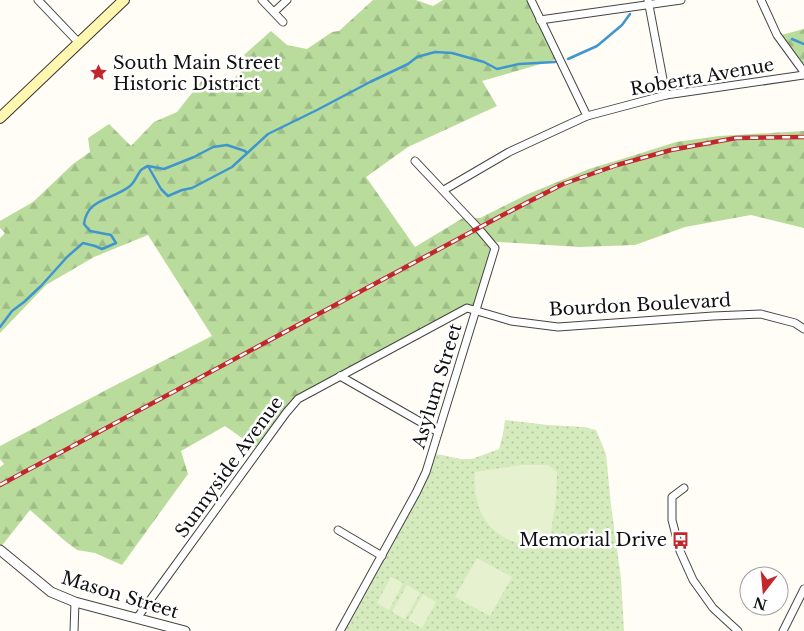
<svg xmlns="http://www.w3.org/2000/svg" width="804" height="631" viewBox="0 0 804 631" font-family="'Libre Baskerville',serif">
	<style>
		.grass { fill: url(#grass-dots) }
		.forest { fill: url(#forest-firs) }
		.pitch { fill: #e6f2cf }
		.lines { fill: none; stroke-linecap: round; stroke-linejoin: round }
		.stream { stroke: #3f96cf; stroke-width: 2.5 }
		.minor-casing { stroke: #444; stroke-width: 9 }
		.tertiary-casing { stroke: #444; stroke-width: 11 }
		.secondary-casing { stroke: #333; stroke-width: 12 }
		.minor { stroke: #fff; stroke-width: 7 }
		.tertiary { stroke: #fff; stroke-width: 9 }
		.secondary { stroke: #fff6b0; stroke-width: 10 }
		.rail-casing { stroke: #c4262e; stroke-width: 4.5 }
		.rail { stroke: #fff; stroke-width: 2.5; stroke-dasharray: 8; stroke-linecap: butt }
		.labels { text-anchor: middle; dominant-baseline: central; stroke-width: 5; stroke-linejoin: round; paint-order: stroke }
		.poi-label { font-size: 18px; fill: #111; stroke: #fff; text-anchor: start }
		.street-label { font-size: 18px; fill: #111; stroke: #fff }
	</style>
	<defs>
		<pattern id="grass-dots" width="8" height="8" patternUnits="userSpaceOnUse" patternTransform="scale(1.25)"><rect width="8" height="8" fill="#d5ebbd"/><path d="M2 2h.1M6 6h.1" fill="none" stroke="#b6c8a1" stroke-width="1.8" stroke-linecap="round"/></pattern>
		<pattern id="forest-firs" width="22" height="20" patternUnits="userSpaceOnUse" patternTransform="scale(1.25)"><rect width="22" height="20" fill="#b9dc9c"/><path d="M5 1l3.5 6h-7zM16 11l3.5 6h-7z" fill="#9ebc85"/></pattern>
	</defs>
	<rect width="100%" height="100%" fill="#fffdf5"/>
	<polygon class="grass" points="505,420 548,425 584,427 596,430 606,454 611,505 621,578 624,631 341,631 425,471 432,453 461,459 472,459 499,449 503,434"/>
	<g class="forest">
		<polygon points="373,0 416,0 433,6 443,0 528,0 558,59 482,81 497,106 408,147 366,177 415,247 463,218 480,218 528,194 589,169 632,156 676,142 719,136 804,131 804,228 751,215 685,227 635,245 580,247 483,241 494,254 477,311 466,307 295,400 255,447 225,426 181,451 188,474 122,565 95,553 77,550 65,541 30,510 0,548 0,467 4,464 0,459 0,446 108,389 212,336 148,235 94,257 46,285 0,333 0,238 5,233 0,228 0,221 33,202 73,164 90,152 88,138 109,124 131,146 154,122 177,112 203,79 217,93 251,63 244,55 271,31 287,45 307,49 332,32 339,31"/>
		<polygon points="804,29 804,64 781,35"/>
	</g>
	<g class="pitch">
		<path d="M521,465H548L557,472L556,499L549,545C540,545 530,546 522,544C486,536 472,506 475,472Z"/>
		<polygon points="477,558 512,577 490,616 455,597"/>
		<polygon points="391,577 403,583 389,610 377,603"/>
		<polygon points="407,585 420,593 405,619 392,612"/>
		<polygon points="423,594 436,602 422,628 408,620"/>
	</g>
	<g class="lines">
		<g class="stream">
			<polyline points="792,39 804,44"/>
			<polyline points="568,59 597,46 622,25 630,14"/>
			<polyline points="148,166 164,169 194,157 213,147 227,145 245,151 247,153"/>
			<path d="M0,327L12,311L24,302L41,286L67,257L83,243L95,246L102,249L116,243L111,235L90,231L84,224C87,198 113,200 130,186C135,182 137,175 141,170C143,169 145,167 148,166L161,189L168,196L182,190L192,188L232,167L268,134L317,110L370,82L408,64L417,57L435,52L452,53L484,62L497,69L519,64L555,62"/>
		</g>
		<defs>
			<g id="minor">
				<polyline points="38,0 79,43"/>
				<polyline points="262,0 283,22"/>
				<polyline points="531,0 587,116"/>
				<polyline points="648,0 666,95"/>
				<polyline points="761,0 777,35 804,72"/>
				<polyline points="274,12 287,0"/>
				<polyline points="540,20 681,0"/>
				<polyline points="444,190 509,152 587,116 666,95 804,75"/>
				<polyline points="340,376 438,432"/>
				<polyline points="684,488 672,497 672,520 680,551 693,580 713,608 738,631"/>
				<polyline points="338,530 382,556"/>
				<polyline points="137,618 286,413 298,399 467,308 511,321 558,327 713,316 761,314 795,323 804,329"/>
				<polyline points="74,631 75,602"/>
				<polyline points="340,631 416,493 426,472 495,248 479,229 415,161"/>
				<polyline points="783,631 804,589"/>
			</g>
			<polyline id="tertiary" points="0,550 51,592 75,602 185,631"/>
			<polyline id="secondary" points="0,118 124,0"/>
		</defs>
		<use href="#minor" class="minor-casing"/>
		<use href="#tertiary" class="tertiary-casing"/>
		<use href="#secondary" class="secondary-casing"/>
		<use href="#minor" class="minor"/>
		<use href="#tertiary" class="tertiary"/>
		<use href="#secondary" class="secondary"/>
		<defs>
			<polyline id="rail" points="0,485 499,217 563,184 617,165 671,150 736,138 804,137"/>
		</defs>
		<use href="#rail" class="rail-casing"/>
		<use href="#rail" class="rail"/>
	</g>
	<defs>
		<symbol id="sight-bare" viewBox="-9 -9 18 18"><path d="M0-6L1.8-2.2L6-1.7L2.9 1.2L3.7 5.4L0 3.3L-3.7 5.4L-2.9 1.2L-6-1.7L-1.8-2.2Z" fill="#c4262e" stroke="#fff" stroke-width="2.5" paint-order="stroke"/></symbol>
		<symbol id="bus-bare" viewBox="-9 -9 18 18"><path d="M-5-6H5V4H4V6H2V4H-2V6H-4V4H-5ZM-3.5-4V0h7V-4ZM-3.5 1.2v1.5H-2V1.2ZM2 1.2v1.5H3.5V1.2Z" fill="#c4262e" stroke="#fff" stroke-width="2.5" paint-order="stroke"/></symbol>
	</defs>
	<g fill-rule="evenodd">
		<use href="#sight-bare" x="86" y="60" width="25" height="25"/>
		<use href="#bus-bare" x="668" y="528" width="25" height="25"/>
	</g>
	<g class="labels">
		<g class="poi-label">
			<text x="113" y="63">South Main Street<tspan x="113" dy="21">Historic District</tspan></text>
			<text x="667" y="540" text-anchor="end">Memorial Drive</text>
		</g>
		<g class="street-label">
			<text transform="translate(702 77) rotate(-10)">Roberta Avenue</text>
			<text transform="translate(640 305) rotate(-3)">Bourdon Boulevard</text>
			<text transform="translate(437 386) rotate(-73)">Asylum Street</text>
			<text transform="translate(229 467) rotate(-54)">Sunnyside Avenue</text>
			<text transform="translate(120 595) rotate(17)">Mason Street</text>
		</g>
	</g>
	<g transform="translate(764 591) rotate(196)"><circle r="24" fill="#ffffff" stroke="#a0a0a0"/>
	<path d="M0-4L9 19L0 12L-9 19Z" fill="#c4262e"/>
	<text y="-8" font-size="14" font-weight="bold" text-anchor="middle" fill="#111111">N</text>
	</g>
</svg>
